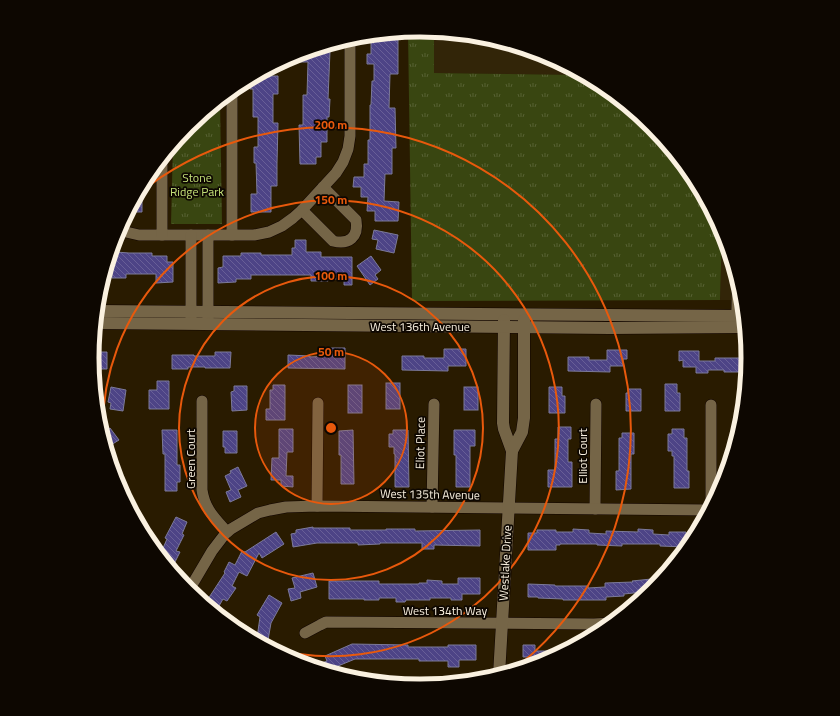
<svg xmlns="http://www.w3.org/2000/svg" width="840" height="716" viewBox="0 0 840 716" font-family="'Titillium Web',sans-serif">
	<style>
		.built { fill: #322508 }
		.park { fill: url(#park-tufts) }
		.building { fill: url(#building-back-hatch); stroke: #7c7a9a }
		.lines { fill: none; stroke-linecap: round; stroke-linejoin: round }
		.lane-casing { stroke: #110500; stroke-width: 6 }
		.street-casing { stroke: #110500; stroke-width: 12 }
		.secondary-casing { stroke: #110500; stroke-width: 13 }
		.lane { stroke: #756547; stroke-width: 5.5 }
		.street { stroke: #756547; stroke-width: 11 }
		.secondary { stroke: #756547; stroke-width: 12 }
		.ring { fill: none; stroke: #e8590c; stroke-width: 2 }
		.labels { text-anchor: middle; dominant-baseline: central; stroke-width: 3.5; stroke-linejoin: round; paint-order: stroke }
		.park-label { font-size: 12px; fill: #c4e178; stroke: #0d0701 }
		.street-label { font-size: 12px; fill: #faf1e0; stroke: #0d0701 }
		.rim { fill: none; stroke: #faf1e0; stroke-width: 5 }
		.centre { fill: #e8590c; stroke: #0d0701; stroke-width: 2 }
		.ring-label { font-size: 12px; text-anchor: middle; font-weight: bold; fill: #e8590c; stroke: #0d0701; stroke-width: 3.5; stroke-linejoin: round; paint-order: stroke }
	</style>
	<defs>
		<pattern id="park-tufts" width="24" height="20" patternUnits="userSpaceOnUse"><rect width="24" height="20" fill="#394611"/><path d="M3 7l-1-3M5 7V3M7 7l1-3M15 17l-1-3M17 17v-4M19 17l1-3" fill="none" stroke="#576133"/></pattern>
		<pattern id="building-back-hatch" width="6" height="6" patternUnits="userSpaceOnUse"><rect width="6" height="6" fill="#4d4486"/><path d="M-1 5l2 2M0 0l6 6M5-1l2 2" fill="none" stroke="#685f97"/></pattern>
	</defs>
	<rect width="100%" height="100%" fill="#291b00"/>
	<g class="built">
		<polygon points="434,31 484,36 546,55 583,75 434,73"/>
		<polygon points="722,231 742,294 742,300 720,300"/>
	</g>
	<g class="park">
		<polygon points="420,30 434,31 434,73 583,75 602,85 652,126 693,176 722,231 720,300 412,301 408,31"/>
		<polygon points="220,100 222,224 171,224 173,144 188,126"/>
	</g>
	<g class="building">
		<polygon points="398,32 398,74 390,74 389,108 395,108 396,148 392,148 392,174 385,174 384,201 399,202 398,221 375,221 375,211 367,211 368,197 361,197 361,187 353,187 354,177 364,177 364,164 368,164 368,140 370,140 370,105 371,105 372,81 374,81 374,64 367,64 367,54 371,54 371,36 378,36 378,34"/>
		<polygon points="323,46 323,51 330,51 328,99 330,99 329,117 327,117 327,142 321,142 321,157 316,157 316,164 300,164 299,125 303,125 303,95 307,95 308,62 299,62 299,54"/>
		<polygon points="255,76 278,76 278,94 273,94 273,123 278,123 277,163 277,186 271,186 271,212 251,212 251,194 257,194 256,163 254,163 254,147 258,147 258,117 253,117 253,89 250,89 250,79"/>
		<polygon points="142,187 142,212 128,212 136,196"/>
		<polygon points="374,230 398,235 394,253 376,249 378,240 372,239"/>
		<polygon points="295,240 306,240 306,252 321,252 321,257 352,257 352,285 344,285 344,279 328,279 328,281 311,281 311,275 251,275 251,279 236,279 236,282 218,283 218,268 223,267 223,256 241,256 241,253 261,253 261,255 292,255 292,248 295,248"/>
		<polygon points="116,252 129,253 152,253 152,256 167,256 167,262 173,262 173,282 156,283 156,274 126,274 126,278 112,278 113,258 116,258"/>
		<polygon points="371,256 381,270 375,275 378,279 370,285 357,266"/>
		<polygon points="330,348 345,348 345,369 288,368 288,355 310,356 310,357 330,356"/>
		<polygon points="444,349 466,349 466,366 448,366 448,371 402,370 402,356 424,356 424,358 444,358"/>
		<polygon points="607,350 627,350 627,359 623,359 623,366 610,366 610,372 568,371 568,357 589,357 589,360 607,360"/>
		<polygon points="679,351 699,351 699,361 715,361 715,358 740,358 740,372 724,372 724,370 708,370 708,373 696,373 696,367 683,367 683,360 679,361"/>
		<polygon points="93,352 107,352 107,369 93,369 92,358"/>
		<polygon points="215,352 231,352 230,368 205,368 205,367 188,367 188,369 172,369 172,355 194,355 194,356 215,356"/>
		<polygon points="157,381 169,381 169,409 149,409 149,390 157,390"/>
		<rect x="386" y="383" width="14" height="26"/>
		<polygon points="665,384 677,384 677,393 680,393 680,411 665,411"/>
		<polygon points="273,385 285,385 285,420 266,420 266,409 270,409 270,390 273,390"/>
		<rect x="348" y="385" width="14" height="28"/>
		<polygon points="234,386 247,386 247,410 232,411 231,392 234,391"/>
		<polygon points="111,387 126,390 123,411 110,409 111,403 108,402"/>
		<rect x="464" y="387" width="14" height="23"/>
		<polygon points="549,387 562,387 562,396 565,396 565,413 549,413"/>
		<polygon points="628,389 641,389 641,411 626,411 626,393 628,393"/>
		<polygon points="558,427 571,427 571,439 568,439 568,462 572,462 572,487 548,487 548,470 555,470 555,439 558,439"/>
		<polygon points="110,428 119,440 106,448 102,434"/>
		<polygon points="279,429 293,429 293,452 287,452 286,476 293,476 293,487 281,486 281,480 271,480 272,458 279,458"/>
		<polygon points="672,429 684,429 684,438 687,438 687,471 689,471 689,488 674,488 674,456 672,456 672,451 668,451 668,434 672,434"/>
		<polygon points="162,430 177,430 177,465 180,465 180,482 177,482 177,491 165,491 165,454 163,454"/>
		<polygon points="353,430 354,484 341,484 341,455 339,455 339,431"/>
		<polygon points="393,430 408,430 409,487 395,487 395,454 394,454 394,447 389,447 389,434 393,434"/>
		<polygon points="454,430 475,430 475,446 470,446 470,487 456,487 456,455 454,455"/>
		<polygon points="223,431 237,431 237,453 225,453 225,447 223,447"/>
		<polygon points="622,433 634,433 634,454 631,454 631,489 616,490 616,471 619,471 619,438 622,438"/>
		<polygon points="238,467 247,486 238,490 241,497 230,502 226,492 231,490 225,476 231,473 230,471"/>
		<polygon points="176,517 187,522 182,534 184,535 176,551 180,552 171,570 160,555 167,539 165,538"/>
		<polygon points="313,527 313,528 350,528 350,530 386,530 386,529 415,529 415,531 480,530 480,546 434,545 434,549 422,549 422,543 380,543 380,544 358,545 358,543 317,543 293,547 291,534 296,533 296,530"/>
		<polygon points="573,529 589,530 589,533 606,534 606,531 638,532 638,529 653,530 653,534 669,535 669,532 686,532 686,547 660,546 660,544 622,544 622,546 597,545 597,544 560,544 560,545 556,545 556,550 528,550 528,533 537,533 537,530 556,530 556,532 573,532"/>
		<polygon points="276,532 284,544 262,558 259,553 247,576 239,572 232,586 236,588 227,601 223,599 219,606 208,599 225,573 224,572 229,562 235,565 242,551 245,552"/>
		<polygon points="313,573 317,587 300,592 301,598 291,601 288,589 295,588 292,578"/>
		<polygon points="458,578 480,578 480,594 462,594 462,600 451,600 451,598 430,598 430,600 406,600 405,602 396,602 396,598 379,598 379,600 364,600 364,599 329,599 329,581 379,581 379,584 419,584 419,583 427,583 427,580 442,581 442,584 458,584"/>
		<polygon points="661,578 652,590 644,597 643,592 624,594 624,596 606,597 606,600 563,600 563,599 538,598 538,597 528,597 528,584 555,585 555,586 588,586 588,588 605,587 605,583 633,582 632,581"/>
		<polygon points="269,595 282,603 271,623 268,640 257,638 260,617 257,615"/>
		<polygon points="352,644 408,645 408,647 448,647 448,645 476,645 476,660 459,660 459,667 448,667 448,661 419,661 419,659 355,659 338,666 342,675 325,670 322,663 327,661 325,656"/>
		<polygon points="523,645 535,645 535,651 565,651 545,661 531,665 531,657 523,657"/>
	</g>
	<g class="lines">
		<defs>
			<polyline id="lane" points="734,317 735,272"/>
			<g id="street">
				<polyline points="232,90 232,235"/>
				<path d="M302,210L333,241C349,245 359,237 356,220L323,187"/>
				<polyline points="119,229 126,232 139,235 254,235 269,232 282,226 293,218 302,210 336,173 343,162 348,149 350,136 350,38"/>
				<polyline points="162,235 162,158"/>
				<polyline points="208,320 208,235"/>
				<polyline points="191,321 191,235"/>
				<path d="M202,401V490C205,510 215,518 227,532"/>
				<polyline points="317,506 318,403"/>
				<polyline points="432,507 434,404"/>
				<polyline points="711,507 711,405"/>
				<polyline points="595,509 596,404"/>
				<polyline points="189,590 212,551 225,534 231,529 258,513 270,510 286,507 317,506 709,510"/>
				<polyline points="305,633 320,625 326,622 594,624 612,623"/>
			</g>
			<g id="secondary">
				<polyline points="97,311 744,316"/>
				<polyline points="504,320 503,423 504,429 512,451"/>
				<polyline points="95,323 610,328 745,327"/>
				<polyline points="499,675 512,451 522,432 524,418 524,320"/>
			</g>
		</defs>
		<use href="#lane" class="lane-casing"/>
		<use href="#street" class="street-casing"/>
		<use href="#secondary" class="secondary-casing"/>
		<use href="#lane" class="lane"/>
		<use href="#street" class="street"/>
		<use href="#secondary" class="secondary"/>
	</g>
	<circle cx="331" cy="428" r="76" fill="#e8590c" fill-opacity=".12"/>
	<g class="ring">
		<circle cx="331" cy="428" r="76"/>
		<circle cx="331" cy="428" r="152"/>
		<path d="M103 438A228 228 0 1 1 270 648"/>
		<path d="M138 194A303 303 0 1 1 513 670"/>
	</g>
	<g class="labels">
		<g class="park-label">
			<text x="197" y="177">Stone<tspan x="197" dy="14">Ridge Park</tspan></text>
		</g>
		<g class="street-label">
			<text x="420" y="326">West 136th Avenue</text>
			<text transform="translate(420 443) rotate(-89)">Eliot Place</text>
			<text transform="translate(582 456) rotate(-90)">Elliot Court</text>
			<text transform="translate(190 459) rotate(-90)">Green Court</text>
			<text transform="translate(430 494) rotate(1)">West 135th Avenue</text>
			<text transform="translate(505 563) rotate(-87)">Westlake Drive</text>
			<text x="445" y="610">West 134th Way</text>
		</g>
	</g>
	<path d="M0 0H840V716H0ZM99 358a321 321 0 1 1 642 0a321 321 0 1 1-642 0Z" fill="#0d0701" fill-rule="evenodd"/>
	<path class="rim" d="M99 358a321 321 0 1 1 642 0a321 321 0 1 1-642 0Z"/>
	<circle cx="331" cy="428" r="6" class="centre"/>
	<g class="ring-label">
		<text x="331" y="129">200 m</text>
		<text x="331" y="204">150 m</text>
		<text x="331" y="280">100 m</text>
		<text x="331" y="356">50 m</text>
	</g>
</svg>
